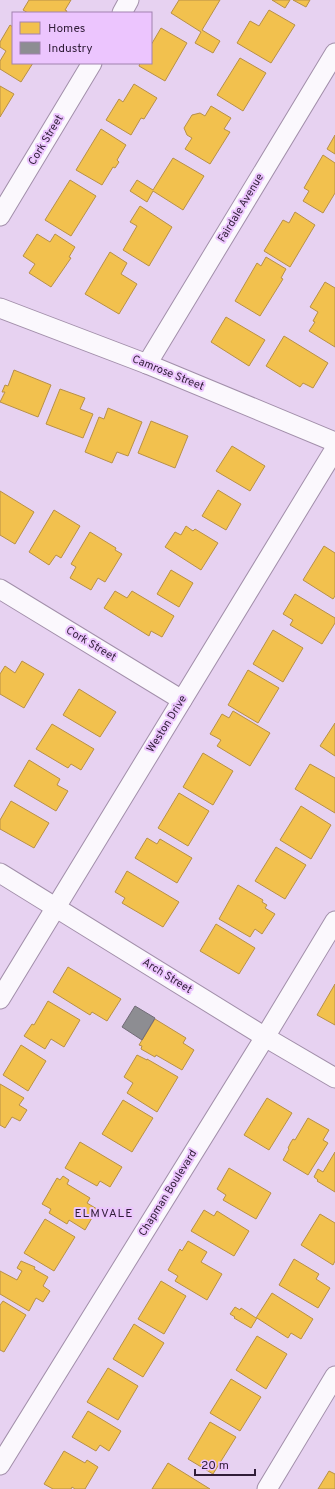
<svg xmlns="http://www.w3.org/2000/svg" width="335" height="1489" viewBox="0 0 335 1489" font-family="Overpass,sans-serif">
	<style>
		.homes { fill: #f2c14e; stroke: #b89047 }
		.industry { fill: #8d8d92; stroke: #716b77 }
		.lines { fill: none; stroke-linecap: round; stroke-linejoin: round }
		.street-casing { stroke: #a28faa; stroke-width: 21 }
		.street { stroke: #fbf8fd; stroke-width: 19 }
		.labels { text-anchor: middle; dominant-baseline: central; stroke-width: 4; stroke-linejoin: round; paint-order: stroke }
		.street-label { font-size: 11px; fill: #301d38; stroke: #ecc5fe }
		.neighbourhood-label { font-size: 12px; letter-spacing: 1px; fill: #301d38; stroke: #ecc5fe }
	</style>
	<rect width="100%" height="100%" fill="#e7d2f1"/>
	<g class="homes">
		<polygon points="29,0 71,0 65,10 67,11 66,13 28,13 23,10"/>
		<polygon points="179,0 220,0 202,30 220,41 213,53 195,43 201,32 171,13"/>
		<polygon points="272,0 290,0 285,8"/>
		<polygon points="293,0 310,0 306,7"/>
		<polygon points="269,10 295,25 271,63 237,43 250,21 259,26"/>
		<polygon points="10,25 13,27 13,63 33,63 21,82 0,69 0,61 6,51 0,47 0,42"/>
		<polygon points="161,28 187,43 165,81 139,66 140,63 151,63 151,45"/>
		<polygon points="240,58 266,73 243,111 217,95"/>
		<polygon points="134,84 157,98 144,119 141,118 131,135 106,120 119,99 123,102"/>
		<polygon points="0,86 14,94 0,117"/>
		<polygon points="211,106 231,118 224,129 230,132 210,164 185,149 192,138 187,135 184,128 192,115 200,113 205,116"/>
		<polygon points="101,129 126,145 117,160 119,162 115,168 113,167 102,185 76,170"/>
		<polygon points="335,135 335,154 327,149"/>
		<polygon points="323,155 335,163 335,193 323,213 303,201 309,191 304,188"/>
		<polygon points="173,158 204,176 183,210 153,191 147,202 130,191 137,180 153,190"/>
		<polygon points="70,180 96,196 71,236 45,220"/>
		<polygon points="140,206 172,227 149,266 123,250 137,226 130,222"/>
		<polygon points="295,212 315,225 290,267 264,251 283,220 289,223"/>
		<polygon points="37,234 50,242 55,234 75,247 69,257 71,258 51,287 29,273 35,264 23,256"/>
		<polygon points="110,252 127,263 121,274 137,284 119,314 85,294"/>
		<polygon points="266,257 286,269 281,278 283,279 260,316 235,301 257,263 261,266"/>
		<polygon points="325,282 335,288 335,347 309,331 315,322 313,321 318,312 310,307"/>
		<polygon points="226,317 265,340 249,366 211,342"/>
		<polygon points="284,336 328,363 313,388 303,383 300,387 266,366"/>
		<polygon points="14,370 51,385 38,417 0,402 5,392 2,392 5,385 8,386"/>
		<polygon points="60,389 85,398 80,409 93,414 83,438 46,424"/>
		<polygon points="108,408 142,422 128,456 117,452 112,463 85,452 99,417 104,419"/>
		<polygon points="151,421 188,436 175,468 138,453"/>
		<polygon points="232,446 265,466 250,491 216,471"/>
		<polygon points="218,490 241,504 226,530 202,516"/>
		<polygon points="0,491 34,512 15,544 0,535"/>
		<polygon points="54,510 80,526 61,558 56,555 49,565 29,552"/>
		<polygon points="186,526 193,531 195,529 218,543 201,570 165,547 175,532 181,535"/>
		<polygon points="90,532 116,548 115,550 122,554 105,582 98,578 91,590 70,578 76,567 71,564"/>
		<polygon points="324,546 335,553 335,596 333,599 303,580"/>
		<polygon points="171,570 193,583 179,607 157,594"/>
		<polygon points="115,591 127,598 132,591 174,616 162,637 151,631 149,636 104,608"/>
		<polygon points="295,594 335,618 335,623 322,644 290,625 293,620 283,614"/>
		<polygon points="273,630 303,648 283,682 253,664"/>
		<polygon points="22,661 44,674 24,708 0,694 0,674 5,666 15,673"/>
		<polygon points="248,670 279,688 258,723 228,705"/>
		<polygon points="79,689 116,712 100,737 63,715"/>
		<polygon points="233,711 270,733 250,766 217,746 221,740 210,734 222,714 229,718"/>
		<polygon points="335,723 335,756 320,746"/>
		<polygon points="52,724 94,749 81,770 71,764 68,768 36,749"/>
		<polygon points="203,753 233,771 213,805 183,787"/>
		<polygon points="29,760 60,779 57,785 68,791 56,811 14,786"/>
		<polygon points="310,764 335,778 335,813 295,789"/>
		<polygon points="179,793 209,811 188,846 158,828"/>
		<polygon points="11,801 49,823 34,848 0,829 0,820"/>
		<polygon points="301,806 331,825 311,859 280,840"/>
		<polygon points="147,838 157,844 160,839 192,858 177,883 135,858"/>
		<polygon points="276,847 306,865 285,899 255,881"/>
		<polygon points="127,871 179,902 163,927 122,903 125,898 115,892"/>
		<polygon points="238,885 263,900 262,902 267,905 265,908 275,914 262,934 255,929 250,937 219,919"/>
		<polygon points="216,924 255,948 239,974 200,951"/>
		<polygon points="68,967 121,999 107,1021 92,1012 90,1015 53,992"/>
		<polygon points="335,984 335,1025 317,1015"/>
		<polygon points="48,1001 80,1020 64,1047 51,1039 45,1049 24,1036 32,1024 34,1025"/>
		<polygon points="155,1019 186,1038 183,1043 194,1050 182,1070 156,1055 155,1057 141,1049 142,1046 139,1045"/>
		<polygon points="21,1045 46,1061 28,1091 3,1075"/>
		<polygon points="137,1055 147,1060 147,1059 178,1077 157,1112 127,1093 133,1083 124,1077"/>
		<polygon points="0,1084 24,1098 19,1105 27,1110 20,1121 12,1117 5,1128 0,1125"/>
		<polygon points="267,1098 292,1113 269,1150 244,1135"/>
		<polygon points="123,1100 153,1118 132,1152 102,1134"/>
		<polygon points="308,1118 329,1130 323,1140 328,1143 308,1175 283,1160 289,1149 288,1148 291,1142 293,1139 295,1140"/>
		<polygon points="80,1142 122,1167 110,1187 100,1181 97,1186 65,1168"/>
		<polygon points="335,1152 335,1192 317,1181 318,1180 314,1177 318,1169 323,1172"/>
		<polygon points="229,1168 271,1193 256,1219 223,1200 226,1195 217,1189"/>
		<polygon points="63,1176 69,1180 67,1184 90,1198 87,1203 97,1209 85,1230 69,1220 67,1224 49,1213 51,1209 42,1204 57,1178 60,1180"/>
		<polygon points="204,1210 214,1216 217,1211 249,1231 234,1256 191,1231"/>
		<polygon points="320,1214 335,1223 335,1261 333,1265 301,1245"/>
		<polygon points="45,1219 75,1237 54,1271 24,1253"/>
		<polygon points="188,1241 207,1252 201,1262 222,1274 207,1300 175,1281 178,1276 168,1270 180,1249 182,1251"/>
		<polygon points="294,1259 319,1274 316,1279 330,1288 318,1308 279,1285"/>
		<polygon points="21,1261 35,1267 34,1269 48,1277 43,1286 50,1291 43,1302 36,1298 29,1311 0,1294 0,1271 17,1280 22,1271 17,1268"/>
		<polygon points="161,1281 186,1296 164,1334 138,1319"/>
		<polygon points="272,1293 313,1319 301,1339 291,1333 288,1338 257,1318 251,1328 234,1318 235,1317 230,1314 235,1307 240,1310 241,1308 256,1318"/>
		<polygon points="3,1301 26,1315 4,1352 0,1350 0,1305"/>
		<polygon points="134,1324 164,1343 143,1377 113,1359"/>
		<polygon points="257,1336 287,1354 266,1389 236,1370"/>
		<polygon points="108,1368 138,1386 118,1420 87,1402"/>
		<polygon points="231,1379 261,1397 240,1431 210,1413"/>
		<polygon points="88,1411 121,1431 109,1451 100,1445 96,1451 72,1437"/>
		<polygon points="210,1422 236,1437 213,1474 188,1459"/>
		<polygon points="64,1451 85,1463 87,1460 98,1467 85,1489 75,1489 72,1487 71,1489 53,1489 44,1484"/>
		<polygon points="168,1463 210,1489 152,1489"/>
		<polygon points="329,1471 335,1474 335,1489 318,1489"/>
	</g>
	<polygon class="industry" points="135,1006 155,1018 142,1040 122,1027"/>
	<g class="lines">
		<defs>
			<g id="street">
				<polyline points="122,13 129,0"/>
				<polyline points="0,216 92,63"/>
				<polyline points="0,308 147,364 335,442"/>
				<polyline points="147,364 335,53"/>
				<polyline points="0,589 182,700"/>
				<polyline points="0,873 265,1037 335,1078"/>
				<polyline points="0,999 335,449"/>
				<polyline points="0,1465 265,1037 335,921"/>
				<polyline points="267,1489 335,1376"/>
			</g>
		</defs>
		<use href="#street" class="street-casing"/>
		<use href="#street" class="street"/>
	</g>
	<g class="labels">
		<g class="street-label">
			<text transform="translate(46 140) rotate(-59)">Cork Street</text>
			<text transform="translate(241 208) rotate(-59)">Fairdale Avenue</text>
			<text transform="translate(168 373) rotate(22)">Camrose Street</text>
			<text transform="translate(91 644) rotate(31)">Cork Street</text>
			<text transform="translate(167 724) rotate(-58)">Weston Drive</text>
			<text transform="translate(167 976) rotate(32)">Arch Street</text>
			<text transform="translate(168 1193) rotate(-58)">Chapman Boulevard</text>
		</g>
		<g class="neighbourhood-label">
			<text x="104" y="1214">ELMVALE</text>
		</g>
	</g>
	<rect x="12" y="12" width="140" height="52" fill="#ecc5fe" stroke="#a182af"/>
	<rect x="20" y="22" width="20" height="12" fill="#f2c14e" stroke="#a182af"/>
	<text x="48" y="32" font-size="12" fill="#301d38">Homes</text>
	<rect x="20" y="42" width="20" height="12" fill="#8d8d92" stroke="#a182af"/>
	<text x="48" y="52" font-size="12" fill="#301d38">Industry</text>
	<path d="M195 1469v6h60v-6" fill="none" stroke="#301d38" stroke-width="2"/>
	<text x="201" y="1469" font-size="12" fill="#301d38" stroke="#ecc5fe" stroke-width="3" paint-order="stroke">20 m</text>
</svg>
